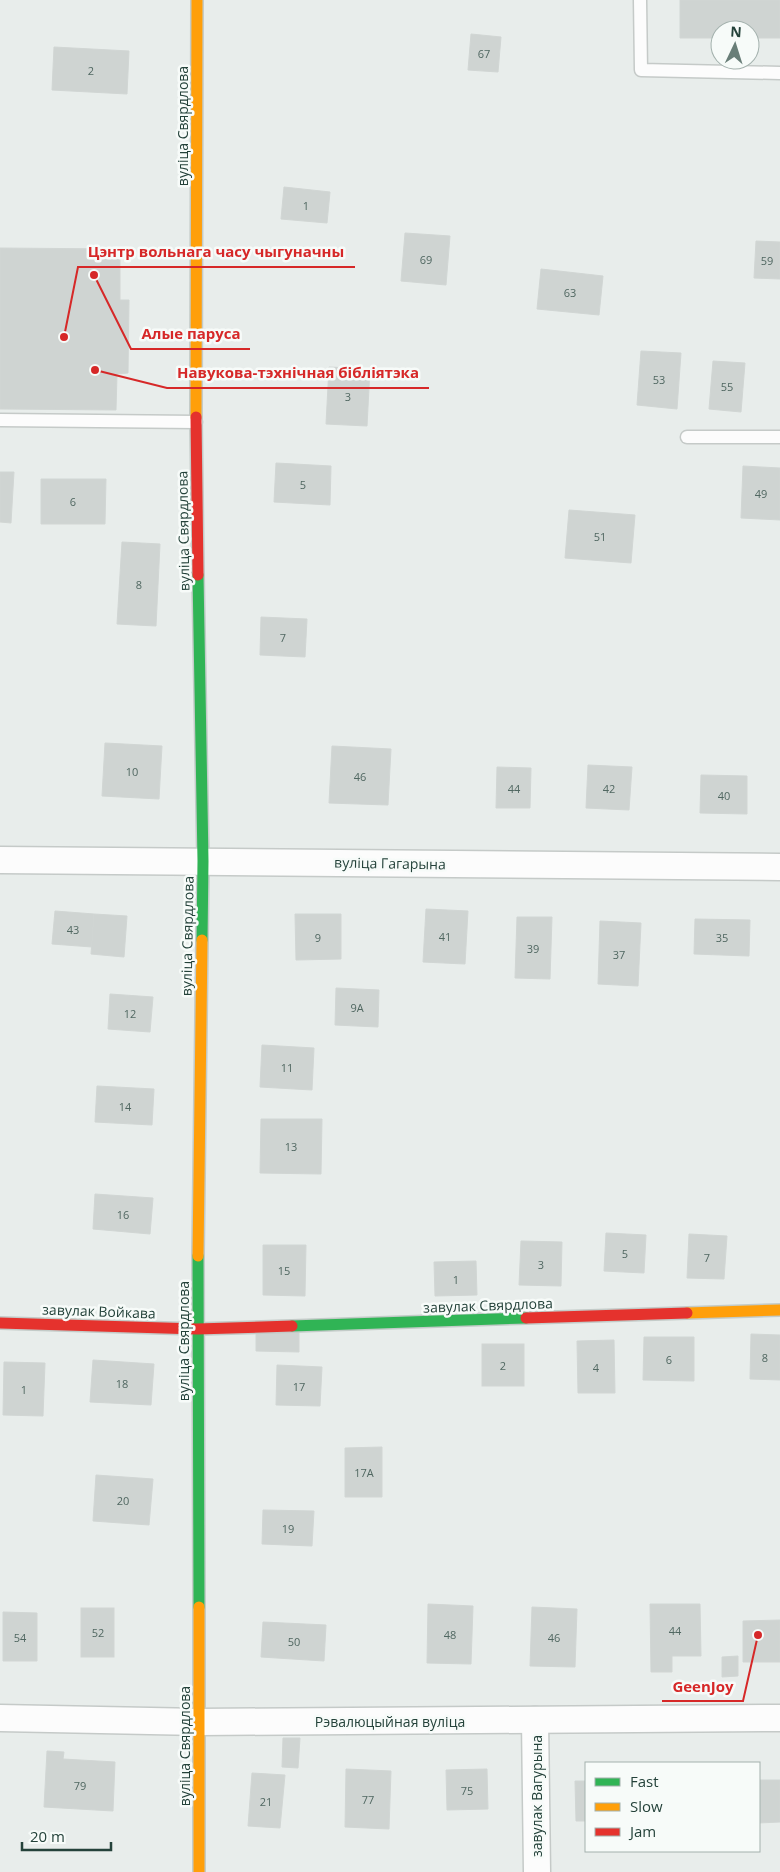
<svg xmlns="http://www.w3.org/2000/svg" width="780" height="1872" viewBox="0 0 780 1872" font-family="'Open Sans',sans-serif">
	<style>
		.building { fill: #cfd4d2; stroke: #d1d6d4 }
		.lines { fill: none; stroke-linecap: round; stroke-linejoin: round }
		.lane-casing { stroke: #c5cac8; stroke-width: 15 }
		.street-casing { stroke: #c5cac8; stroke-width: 29 }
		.fast-casing { stroke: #c3cbc8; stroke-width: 14 }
		.slow-casing { stroke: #c3cbc8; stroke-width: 14 }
		.jam-casing { stroke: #c3cbc8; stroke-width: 14 }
		.lane { stroke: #fcfcfc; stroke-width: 12 }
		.street { stroke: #fcfcfc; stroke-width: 26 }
		.fast { stroke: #30b455; stroke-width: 11 }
		.slow { stroke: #ff9f0a; stroke-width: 11 }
		.jam { stroke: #e5322d; stroke-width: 11 }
		.labels { text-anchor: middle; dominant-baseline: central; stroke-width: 5; stroke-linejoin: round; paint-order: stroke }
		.number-label { font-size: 11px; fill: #506761 }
		.street-label { font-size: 14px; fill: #24423a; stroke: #f7fbf9 }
		.leader { fill: none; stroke: #d62828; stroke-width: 2 }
		.callout-dot { fill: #d62828; stroke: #f7fbf9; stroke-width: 2 }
		.callout-label { font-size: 15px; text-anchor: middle; font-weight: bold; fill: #d62828; stroke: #f7fbf9; stroke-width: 5; stroke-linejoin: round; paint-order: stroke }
	</style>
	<rect width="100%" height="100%" fill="#e8edeb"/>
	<g class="building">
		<polygon points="680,0 780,0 780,38 750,38 750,30 720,30 720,38 680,38"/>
		<polygon points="471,34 501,37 498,72 468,70"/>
		<polygon points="54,47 129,51 127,94 52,90"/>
		<polygon points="284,187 330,192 327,223 281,219"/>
		<polygon points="405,233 450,236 446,285 401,281"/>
		<polygon points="756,241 780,242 780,279 754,278"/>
		<polygon points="0,248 120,249 120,300 129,300 128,373 117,374 116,410 0,409"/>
		<polygon points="541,269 603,276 599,315 537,309"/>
		<polygon points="641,351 681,353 677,409 637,405"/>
		<polygon points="713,361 745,363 741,412 709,409"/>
		<polygon points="329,367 370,369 367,426 326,424"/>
		<polygon points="276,463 331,466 330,505 274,502"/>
		<polygon points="743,466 780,468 780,520 741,518"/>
		<polygon points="0,472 14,472 11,523 0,522"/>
		<polygon points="41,479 106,479 105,524 41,524"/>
		<polygon points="569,510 635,515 631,563 565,558"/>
		<polygon points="122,542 160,544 156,626 117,624"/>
		<polygon points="261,617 307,619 305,657 260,655"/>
		<polygon points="105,743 162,746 159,799 102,796"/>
		<polygon points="332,746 391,749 388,805 329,803"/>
		<polygon points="588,765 632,767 629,810 586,808"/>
		<polygon points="497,767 531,768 530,808 496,808"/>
		<polygon points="701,775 747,776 747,814 700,813"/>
		<polygon points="426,909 468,911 465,964 423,962"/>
		<polygon points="55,911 94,914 92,947 52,944"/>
		<polygon points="94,914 127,916 124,957 91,954"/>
		<polygon points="295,914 341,914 341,959 296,960"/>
		<polygon points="517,917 552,917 550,979 515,978"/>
		<polygon points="695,919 750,920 749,956 694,954"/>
		<polygon points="600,921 641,923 638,986 598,984"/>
		<polygon points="336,988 379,990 378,1027 335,1025"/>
		<polygon points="110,994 153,997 150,1032 108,1029"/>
		<polygon points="262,1045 314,1048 312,1090 260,1087"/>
		<polygon points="97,1086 154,1089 152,1125 95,1122"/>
		<polygon points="261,1119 322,1119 321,1174 260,1173"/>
		<polygon points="95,1194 153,1198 150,1234 93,1229"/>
		<polygon points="606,1233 646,1235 644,1273 604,1271"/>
		<polygon points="689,1234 727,1236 724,1279 687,1278"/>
		<polygon points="521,1241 562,1242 561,1286 519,1285"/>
		<polygon points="263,1245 306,1245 305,1296 263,1295"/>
		<polygon points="476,1261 477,1295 435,1296 434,1262"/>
		<polygon points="256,1332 299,1332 299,1352 256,1351"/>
		<polygon points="751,1334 780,1335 780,1380 750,1379"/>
		<polygon points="644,1337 694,1337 694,1381 643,1380"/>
		<polygon points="614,1340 615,1393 578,1393 577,1341"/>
		<rect x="482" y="1344" width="42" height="42"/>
		<polygon points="93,1360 154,1364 151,1405 90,1402"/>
		<polygon points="4,1362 45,1363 43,1416 3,1415"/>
		<polygon points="277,1365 322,1367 320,1406 276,1405"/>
		<polygon points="382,1447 382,1497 345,1497 345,1448"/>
		<polygon points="96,1475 153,1479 149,1525 93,1521"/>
		<polygon points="263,1510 314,1511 312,1546 262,1544"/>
		<polygon points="428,1604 473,1606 471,1664 427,1663"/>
		<polygon points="650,1604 700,1604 701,1656 672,1656 672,1672 651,1672"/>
		<polygon points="532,1607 577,1609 575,1667 530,1666"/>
		<rect x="81" y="1608" width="33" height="49"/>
		<polygon points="3,1612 37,1613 37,1661 3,1661"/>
		<polygon points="780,1620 780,1662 743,1662 743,1621"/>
		<polygon points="263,1622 326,1625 324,1661 261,1657"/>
		<polygon points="738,1656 738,1676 722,1677 722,1657"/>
		<polygon points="283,1738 300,1738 298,1768 282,1767"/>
		<polygon points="47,1751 64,1752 63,1759 115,1762 113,1811 44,1807"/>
		<polygon points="346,1769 391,1771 389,1829 345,1827"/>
		<polygon points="487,1769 488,1809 447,1810 446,1770"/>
		<polygon points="252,1773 285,1775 280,1828 248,1826"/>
		<polygon points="759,1780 780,1780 780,1822 759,1823"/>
		<polygon points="575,1781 586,1781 586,1821 576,1821"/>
	</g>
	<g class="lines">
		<defs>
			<g id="lane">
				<polyline points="640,0 641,70 780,73"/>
				<polyline points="0,420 196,422"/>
				<polyline points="687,437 780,437"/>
			</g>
			<g id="street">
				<polyline points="0,860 780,867"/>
				<polyline points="0,1718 200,1722 780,1718"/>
				<polyline points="535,1720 537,1872"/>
			</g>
			<g id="fast">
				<polyline points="198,575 203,861 202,940"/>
				<polyline points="198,1256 199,1607"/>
				<polyline points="292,1326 526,1318"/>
			</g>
			<g id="slow">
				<polyline points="196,417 197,0"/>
				<polyline points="198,1256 202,940"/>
				<polyline points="687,1313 780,1310"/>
				<polyline points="199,1872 199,1607"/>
			</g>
			<g id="jam">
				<polyline points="196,417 198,575"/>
				<polyline points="526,1318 687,1313"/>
				<polyline points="0,1323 197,1329 292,1326"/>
			</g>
		</defs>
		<use href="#lane" class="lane-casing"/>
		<use href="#street" class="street-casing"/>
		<use href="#fast" class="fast-casing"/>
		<use href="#slow" class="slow-casing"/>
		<use href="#jam" class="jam-casing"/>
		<use href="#lane" class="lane"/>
		<use href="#street" class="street"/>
		<use href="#fast" class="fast"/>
		<use href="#slow" class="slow"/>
		<use href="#jam" class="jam"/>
	</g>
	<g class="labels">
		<g class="number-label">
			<text x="484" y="53">67</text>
			<text x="91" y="70">2</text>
			<text x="306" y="205">1</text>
			<text x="426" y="259">69</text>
			<text x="767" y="260">59</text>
			<text x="570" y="292">63</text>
			<text x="659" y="379">53</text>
			<text x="727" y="386">55</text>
			<text x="348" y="396">3</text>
			<text x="303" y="484">5</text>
			<text x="761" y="493">49</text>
			<text x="73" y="501">6</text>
			<text x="600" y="536">51</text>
			<text x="139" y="584">8</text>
			<text x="283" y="637">7</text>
			<text x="132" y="771">10</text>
			<text x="360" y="776">46</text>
			<text x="514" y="788">44</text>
			<text x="609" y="788">42</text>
			<text x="724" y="795">40</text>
			<text x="73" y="929">43</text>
			<text x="445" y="936">41</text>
			<text x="318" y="937">9</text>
			<text x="722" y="937">35</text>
			<text x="533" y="948">39</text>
			<text x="619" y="954">37</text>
			<text x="357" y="1007">9А</text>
			<text x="130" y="1013">12</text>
			<text x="287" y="1067">11</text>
			<text x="125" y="1106">14</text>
			<text x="291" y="1146">13</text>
			<text x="123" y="1214">16</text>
			<text x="625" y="1253">5</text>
			<text x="707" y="1257">7</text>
			<text x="541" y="1264">3</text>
			<text x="284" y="1270">15</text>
			<text x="456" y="1279">1</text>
			<text x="765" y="1357">8</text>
			<text x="669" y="1359">6</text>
			<text x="503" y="1365">2</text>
			<text x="596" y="1367">4</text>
			<text x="122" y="1383">18</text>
			<text x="299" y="1386">17</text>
			<text x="24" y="1389">1</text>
			<text x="364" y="1472">17А</text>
			<text x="123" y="1500">20</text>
			<text x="288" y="1528">19</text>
			<text x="675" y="1630">44</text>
			<text x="98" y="1632">52</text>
			<text x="450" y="1634">48</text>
			<text x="20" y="1637">54</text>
			<text x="554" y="1637">46</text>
			<text x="294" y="1641">50</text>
			<text x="80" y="1785">79</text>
			<text x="467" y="1790">75</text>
			<text x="368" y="1799">77</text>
			<text x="266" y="1801">21</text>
		</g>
		<g class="street-label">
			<text transform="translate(182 126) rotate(-90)">вуліца Свярдлова</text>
			<text transform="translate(183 531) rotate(-91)">вуліца Свярдлова</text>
			<text transform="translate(390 863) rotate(1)">вуліца Гагарына</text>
			<text transform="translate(187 936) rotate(-89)">вуліца Свярдлова</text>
			<text transform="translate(488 1305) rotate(-2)">завулак Свярдлова</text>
			<text transform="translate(99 1311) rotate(2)">завулак Войкава</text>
			<text transform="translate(183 1341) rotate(-90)">вуліца Свярдлова</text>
			<text x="390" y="1721">Рэвалюцыйная вуліца</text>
			<text transform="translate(184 1746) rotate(-90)">вуліца Свярдлова</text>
			<text transform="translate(536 1796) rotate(-90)">завулак Вагурына</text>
		</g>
	</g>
	<path class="leader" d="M64 337L78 267H355M94 275L131 349H250M95 370L167 388H429M758 1635L743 1701H662"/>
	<g class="callout-dot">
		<circle cx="64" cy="337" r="5"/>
		<circle cx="94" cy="275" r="5"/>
		<circle cx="95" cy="370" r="5"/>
		<circle cx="758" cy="1635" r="5"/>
	</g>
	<g class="callout-label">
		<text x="216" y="257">Цэнтр вольнага часу чыгуначны</text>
		<text x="191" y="339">Алые паруса</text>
		<text x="298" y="378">Навукова-тэхнічная бібліятэка</text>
		<text x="703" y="1692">GeenJoy</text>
	</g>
	<rect x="585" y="1762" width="175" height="90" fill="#f7fbf9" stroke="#a3b1ad"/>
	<rect x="595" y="1778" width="25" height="8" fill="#30b455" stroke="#a3b1ad"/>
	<text x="630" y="1787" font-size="15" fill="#24423a">Fast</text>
	<rect x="595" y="1803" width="25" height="8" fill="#ff9f0a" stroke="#a3b1ad"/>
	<text x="630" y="1812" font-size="15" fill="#24423a">Slow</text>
	<rect x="595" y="1828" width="25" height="8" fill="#e5322d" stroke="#a3b1ad"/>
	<text x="630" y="1837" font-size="15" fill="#24423a">Jam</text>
	<g transform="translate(735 45) rotate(4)"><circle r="24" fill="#f7fbf9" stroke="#a3b1ad"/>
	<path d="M0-4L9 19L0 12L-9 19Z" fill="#697e78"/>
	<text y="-8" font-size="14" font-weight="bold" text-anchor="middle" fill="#24423a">N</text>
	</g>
	<path d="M22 1842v8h89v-8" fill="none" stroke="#24423a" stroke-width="2.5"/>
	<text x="30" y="1842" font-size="15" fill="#24423a" stroke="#f7fbf9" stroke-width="4" paint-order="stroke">20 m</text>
</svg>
